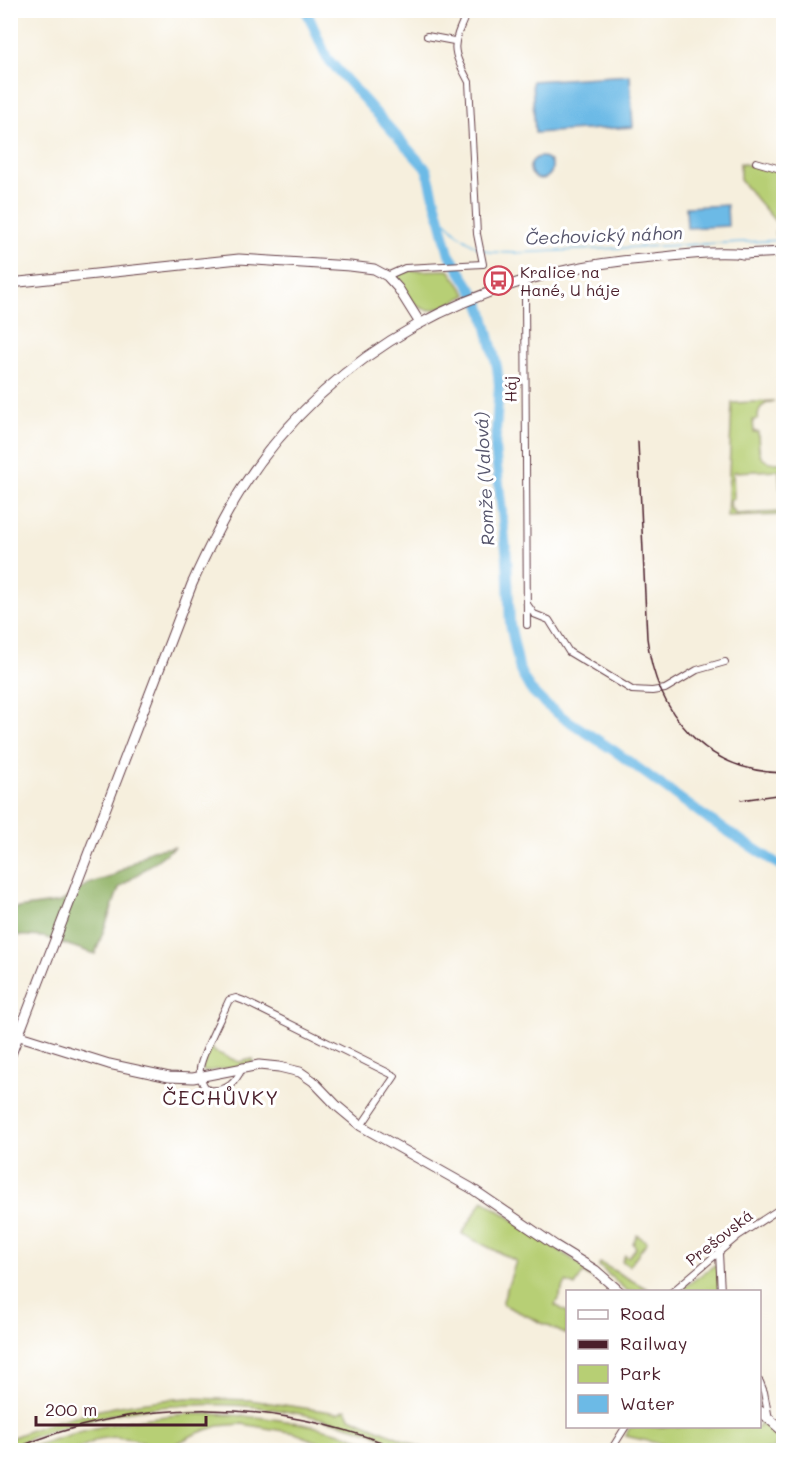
<svg xmlns="http://www.w3.org/2000/svg" width="794" height="1461" viewBox="0 0 794 1461" font-family="Mali,sans-serif">
	<style>
		.green { fill: #b7cf74; stroke: #807750; stroke-width: 1.5 }
		.forest { fill: #91b266; stroke: #6e6848; stroke-width: 1.5 }
		.water { fill: #6cbae6; stroke: #5b6c88; stroke-width: 1.5 }
		.lines { fill: none; stroke-linecap: round; stroke-linejoin: round }
		.stream { stroke: #6cbae6; stroke-width: 1.5 }
		.river { stroke: #6cbae6; stroke-width: 10 }
		.street-casing { stroke: #643e46; stroke-width: 8 }
		.secondary-casing { stroke: #643e46; stroke-width: 11 }
		.street { stroke: #fff; stroke-width: 6 }
		.secondary { stroke: #fff; stroke-width: 9 }
		.rail { stroke: #4a1f2b; stroke-width: 1.5 }
		.labels { text-anchor: middle; dominant-baseline: central; stroke-width: 6; stroke-linejoin: round; paint-order: stroke }
		.poi-label { font-size: 16px; fill: #4a1f2b; stroke: #fff; text-anchor: start }
		.street-label { font-size: 16px; fill: #4a1f2b; stroke: #fff }
		.water-label { font-size: 18px; font-style: italic; fill: #56556c; stroke: #fff }
		.quarter-label { font-size: 20px; letter-spacing: 1.5px; fill: #4a1f2b; stroke: #fff }
	</style>
	<rect width="100%" height="100%" fill="#fff"/>
	<filter id="ink" filterUnits="userSpaceOnUse"><feTurbulence type="fractalNoise" baseFrequency=".0167" numOctaves="2"/><feDisplacementMap in="SourceGraphic" scale="12" xChannelSelector="R" yChannelSelector="G"/><feConvolveMatrix kernelMatrix="1 2 1 2 8 2 1 2 1" color-interpolation-filters="sRGB"/></filter>
	<filter id="wash" filterUnits="userSpaceOnUse"><feTurbulence type="fractalNoise" baseFrequency=".008" numOctaves="4" result="noise"/><feDisplacementMap in="SourceGraphic" scale="24" xChannelSelector="R" yChannelSelector="G"/><feGaussianBlur stdDeviation="1.35" result="paint"/><feColorMatrix in="noise" values="0 0 0 0 0 0 0 0 0 0 0 0 0 0 0 0 0 1.4 0 .05"/><feComposite in="paint" operator="in"/></filter>
	<g filter="url(#wash)">
		<rect width="100%" height="100%" fill="#f6efdd"/>
		<g class="green">
			<polygon points="740,163 783,173 783,235 775,235 775,231 781,228 740,180"/>
			<path d="M449,270L467,295C447,304 426,322 409,297C405,291 400,284 397,277L402,271Z"/>
			<path d="M774,401C763,404 758,407 758,419L753,420L754,432H758C759,455 757,464 783,463V493L780,488L779,470L733,472L734,498L730,500L731,510H734L735,514L783,512V515L727,517L732,403Z"/>
			<polygon points="210,1046 213,1051 239,1062 253,1059 254,1064 204,1072 202,1068"/>
			<polygon points="483,1200 595,1274 591,1278 583,1273 575,1286 566,1282 555,1305 567,1312 567,1335 502,1304 516,1261 462,1234"/>
			<polygon points="637,1235 647,1242 629,1266 622,1261 625,1255 628,1257 636,1248 633,1243"/>
			<polygon points="600,1263 651,1291 627,1291 599,1266"/>
			<polygon points="716,1264 720,1291 679,1291"/>
			<path d="M187,1398L250,1400L338,1413L346,1409L350,1417L427,1450C405,1451 386,1438 366,1431C352,1426 337,1422 323,1419C219,1392 108,1404 11,1446V1438C67,1414 126,1402 187,1398Z"/>
			<path d="M188,1414C258,1413 325,1424 390,1450H338L295,1433L242,1424L218,1426L195,1434L174,1445L160,1449L133,1439L114,1437L99,1439L75,1450H24C78,1429 131,1418 188,1414Z"/>
			<polygon points="760,1418 781,1436 773,1450 688,1450 625,1436 630,1427 760,1426"/>
		</g>
		<polygon class="forest" points="175,847 119,888 95,954 44,937 11,935 11,909 61,902 88,884 111,877 152,850"/>
		<g class="water">
			<polygon points="630,75 633,127 535,133 532,81"/>
			<circle cx="541" cy="168" r="11"/>
			<polygon points="727,205 728,226 687,228 686,207"/>
		</g>
		<g class="lines">
			<g class="stream">
				<polyline points="439,215 459,235 478,248"/>
				<polyline points="482,249 490,252 515,253 784,240"/>
			</g>
			<polyline class="river" points="306,10 327,58 427,170 449,254 478,299 483,312 497,367 499,385 495,448 507,558 510,624 520,671 530,689 545,704 561,716 616,752 704,816 784,868"/>
		</g>
	</g>
	<g filter="url(#ink)">
		<g class="lines">
			<defs>
				<g id="street">
					<polyline points="427,36 454,41"/>
					<polyline points="756,162 784,170"/>
					<path d="M387,276L405,268L483,264L477,234L469,82C450,47 452,46 468,10"/>
					<polyline points="523,280 525,293 527,625"/>
					<polyline points="527,604 534,614 549,620 569,652 632,690 652,691 665,689 697,670 725,662"/>
					<path d="M243,1067C235,1083 228,1092 208,1090C202,1085 199,1076 200,1068C202,1053 222,1016 229,1000L236,998L244,1001L395,1076L361,1126"/>
					<polyline points="719,1253 721,1292"/>
					<polyline points="672,1292 738,1236 784,1206"/>
					<polyline points="760,1382 764,1392 769,1419"/>
					<polyline points="611,1450 626,1426"/>
				</g>
				<g id="secondary">
					<polyline points="742,254 784,252"/>
					<polyline points="10,283 239,259 350,266 374,269 387,276 398,288 420,323"/>
					<polyline points="10,1033 109,1064 169,1077 193,1078 259,1065 279,1067 300,1072 313,1081 337,1106 361,1126 471,1188 556,1246 595,1270 620,1292"/>
					<path d="M10,1057L192,584C207,551 223,518 242,488C333,348 479,273 642,259C677,256 712,250 747,254"/>
					<polyline points="760,1411 784,1432"/>
				</g>
			</defs>
			<use href="#street" class="street-casing"/>
			<use href="#secondary" class="secondary-casing"/>
			<use href="#street" class="street"/>
			<use href="#secondary" class="secondary"/>
			<g class="rail">
				<path d="M638,442L647,638C656,713 705,772 784,773"/>
				<polyline points="741,800 784,794"/>
				<path d="M12,1450C140,1395 274,1398 402,1450"/>
			</g>
		</g>
	</g>
	<defs>
		<symbol id="bus-ring" viewBox="-11 -11 22 22"><circle r="9.5" fill="#fff" stroke="#d1495b" stroke-width="1.5"/><path d="M-5-6H5V4H4V6H2V4H-2V6H-4V4H-5ZM-3.5-4V0h7V-4ZM-3.5 1.2v1.5H-2V1.2ZM2 1.2v1.5H3.5V1.2Z" fill="#d1495b"/></symbol>
	</defs>
	<g fill-rule="evenodd">
		<use href="#bus-ring" x="482" y="264" width="33" height="33"/>
	</g>
	<g class="labels">
		<g class="poi-label">
			<text x="520" y="271">Kralice na<tspan x="520" dy="18">Hané, U háje</tspan></text>
		</g>
		<g class="street-label">
			<text transform="translate(510 389) rotate(-91)">Háj</text>
			<text transform="translate(719 1237) rotate(-38)">Prešovská</text>
		</g>
		<g class="water-label">
			<text transform="translate(604 235) rotate(-2)">Čechovický náhon</text>
			<text transform="translate(484 479) rotate(-93)">Romže (Valová)</text>
		</g>
		<g class="quarter-label">
			<text x="221" y="1097">ČECHŮVKY</text>
		</g>
	</g>
	<rect width="794" height="1461" fill="none" stroke="#fff" stroke-width="36"/>
	<rect x="566" y="1290" width="195" height="138" fill="#ffffff" stroke="#b7a5aa" stroke-width="1.5"/>
	<rect x="578" y="1310" width="30" height="9" fill="#ffffff" stroke="#b7a5aa" stroke-width="1.5"/>
	<text x="620" y="1320" font-size="18" fill="#4a1f2b">Road</text>
	<rect x="578" y="1340" width="30" height="9" fill="#4a1f2b" stroke="#b7a5aa" stroke-width="1.5"/>
	<text x="620" y="1350" font-size="18" fill="#4a1f2b">Railway</text>
	<rect x="578" y="1365" width="30" height="18" fill="#b7cf74" stroke="#b7a5aa" stroke-width="1.5"/>
	<text x="620" y="1380" font-size="18" fill="#4a1f2b">Park</text>
	<rect x="578" y="1395" width="30" height="18" fill="#6cbae6" stroke="#b7a5aa" stroke-width="1.5"/>
	<text x="620" y="1410" font-size="18" fill="#4a1f2b">Water</text>
	<path d="M36 1416v9h170v-9" fill="none" stroke="#4a1f2b" stroke-width="3"/>
	<text x="45" y="1416" font-size="18" fill="#4a1f2b" stroke="#ffffff" stroke-width="4.5" paint-order="stroke">200 m</text>
</svg>
